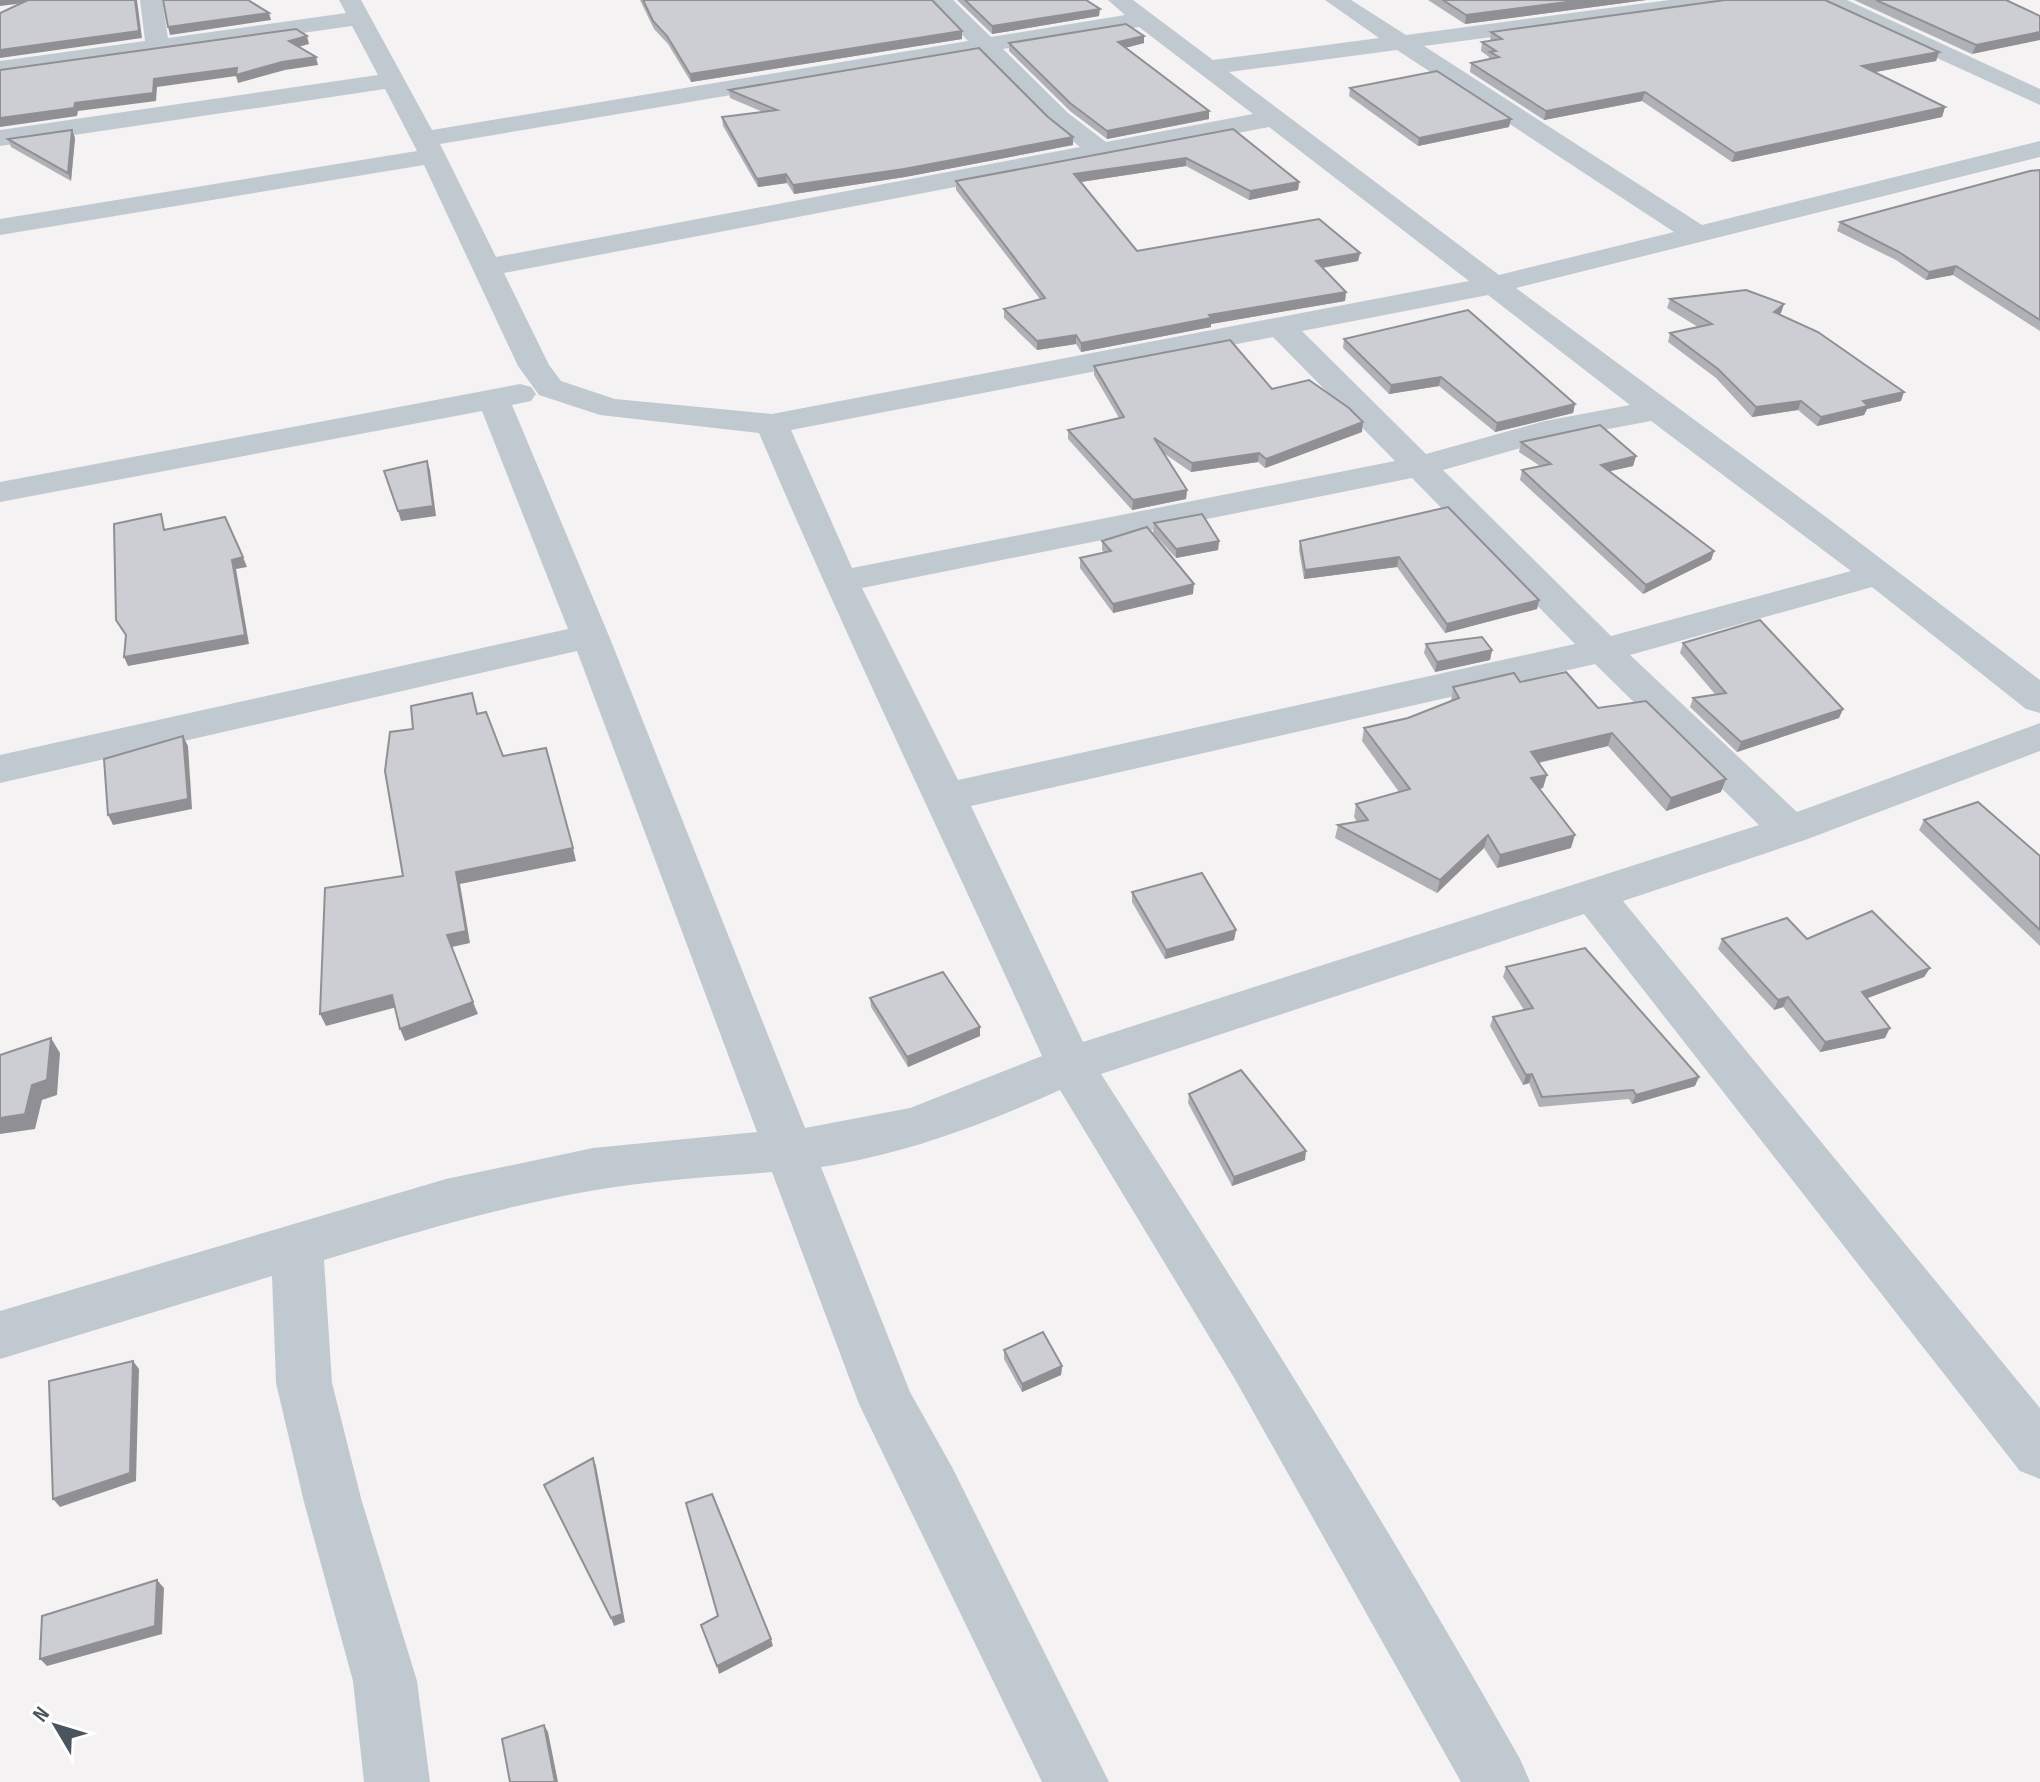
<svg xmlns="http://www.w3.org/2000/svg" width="2040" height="1782" viewBox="0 0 2040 1782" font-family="'Sofia Sans Condensed',sans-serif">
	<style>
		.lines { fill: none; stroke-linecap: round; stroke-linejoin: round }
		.minor { fill: #c1c9d0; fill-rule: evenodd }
		.wall { fill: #b0b1b6 }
		.shaded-wall { fill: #909094 }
		.building { fill: #cdced4; stroke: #909094; stroke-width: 2 }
	</style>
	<rect width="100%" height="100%" fill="#f4f2f2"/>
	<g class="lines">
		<g class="minor">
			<path d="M140,0H162L168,38L346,13L339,0H361L432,130L968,41L929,0H953L991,37L1125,15L1108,0H1133L1213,60L1379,38L1325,0H1351L1406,35L1669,0H1731L1720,7L1424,46L1702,225L2040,141V157L1516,288L1830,520L2040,680V713L2026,709L1872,587L1630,655L1797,812L2040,723V751L1805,840L1623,901L2040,1408V1479L2020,1471L1584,914L1101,1074C1246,1299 1388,1525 1520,1759L1530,1782H1461L1236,1381L1060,1090C982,1125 905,1154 821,1167L910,1392L952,1467L1109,1782H1042L859,1404L772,1172C711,1177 650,1180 590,1191C499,1207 412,1233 324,1260L332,1383L362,1502L417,1681L430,1782H364L353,1681L304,1502L276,1383L272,1276L0,1359V1311L446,1179L593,1148L757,1132L577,651L0,783V755L568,629L482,411L0,502V482L520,384L531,387L536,394L531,401L512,405L609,636L805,1128L910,1108L1042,1056C948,848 848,643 759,433L600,415L539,395L518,366L424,165L0,235V219L417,151L385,89L0,146V130L378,75L352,26L0,75V61L145,41ZM1139,27L1253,114L1106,142L1068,113L1003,49ZM1397,50L1674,232L1499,275L1229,72ZM980,53L1050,123L1080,147L496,257L440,144ZM1269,127L1469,281L772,414L615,399L561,381L549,365L504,273ZM1488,295L1630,405L1545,421L1426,454L1302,331ZM1273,337L1395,461L852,568L791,430ZM1651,421L1851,571L1611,636L1443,470L1549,440ZM1412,478L1575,644L958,780L862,588ZM1595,664L1759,825L1083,1042L971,806Z"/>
			<polygon points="1818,0 1847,0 2040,89 2040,105 1821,5"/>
		</g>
	</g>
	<g class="wall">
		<polygon points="640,0 932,0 962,31 962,39 691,82 668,44 654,29"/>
		<polygon points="957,0 1086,0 1099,16 992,34"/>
		<polygon points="1428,0 1646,0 1465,24"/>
		<polygon points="1854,0 2006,0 1972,54"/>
		<polygon points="1723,1 1939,52 1936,61 1875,72 1945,107 1942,117 1732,162 1642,101 1544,120 1470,72 1471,63 1489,59 1489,57 1481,51 1482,42 1490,41 1491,32"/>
		<polygon points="1144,36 1144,43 1125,48 1209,111 1209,119 1107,139 1070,111 1009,51 1009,43"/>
		<polygon points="1350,88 1509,127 1418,146 1349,96"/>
		<polygon points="729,90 1048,117 1073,137 1073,145 905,177 794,194 787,183 758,187 723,126 722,117 763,112 730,98"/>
		<polygon points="1233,129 1299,182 1298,190 1249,200 1186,166 1080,182 1137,251 1360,253 1358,261 1323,268 1346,292 1345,301 1211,324 1211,327 1081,352 1076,344 1037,350 1004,318 1004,309 1040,299 956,190 956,181"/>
		<polygon points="72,130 75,138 71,181 11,147 8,139"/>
		<polygon points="2040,170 2040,331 1953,275 1926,280 1896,260 1837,231 1840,222"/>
		<polygon points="1670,299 1784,304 1780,314 1901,401 1867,409 1864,415 1817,426 1798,410 1752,417 1716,378 1668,342 1670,333 1698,327 1667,308"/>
		<polygon points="1344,339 1575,404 1573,413 1495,432 1439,386 1389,394 1343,348"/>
		<polygon points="1094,366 1272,389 1362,432 1265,468 1258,462 1191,472 1165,454 1187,490 1186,499 1132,510 1068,439 1068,430 1119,418 1094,375"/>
		<polygon points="1521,442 1636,456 1633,466 1609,471 1714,551 1711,560 1643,594 1520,480 1522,470 1540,466 1519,452"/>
		<polygon points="1448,507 1539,600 1537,609 1445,633 1397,567 1304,579 1299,550 1300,541"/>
		<polygon points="1154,523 1219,541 1218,550 1176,558 1153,533"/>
		<polygon points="1102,541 1193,594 1113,613 1080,568 1080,558 1104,553 1102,550"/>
		<polygon points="1683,643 1843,709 1839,718 1737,752 1690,707 1693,698 1715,694 1680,653"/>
		<polygon points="1426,644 1492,650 1490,660 1435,672 1424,653"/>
		<polygon points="1520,682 1598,708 1721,792 1666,811 1608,746 1539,763 1543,788 1539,789 1571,848 1497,868 1484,848 1437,893 1335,838 1338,825 1357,822 1354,817 1356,804 1399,792 1362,741 1364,728 1408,718 1451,701 1453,687"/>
		<polygon points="1924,820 2040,856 2040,946 1919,830"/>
		<polygon points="1132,892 1236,930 1234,940 1165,959 1132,902"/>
		<polygon points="1722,939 1807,939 1930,968 1924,977 1867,998 1885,1038 1820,1052 1783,1007 1774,1010 1718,949"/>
		<polygon points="1506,967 1695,1086 1632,1104 1629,1099 1539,1107 1529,1083 1523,1085 1490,1026 1493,1017 1524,1010 1503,977"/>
		<polygon points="870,998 980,1027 980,1036 908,1067 871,1007"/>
		<polygon points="1189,1094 1305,1160 1232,1186 1188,1103"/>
		<polygon points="1004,1350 1062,1366 1061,1375 1022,1392 1004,1359"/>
	</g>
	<g class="shaded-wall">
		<polygon points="0,0 34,0 33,2 0,6"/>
		<polygon points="135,0 137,0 142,38 0,58 0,50"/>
		<polygon points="1583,0 1646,0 1465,24 1466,15"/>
		<polygon points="1100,9 1099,16 992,34 992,26"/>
		<polygon points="269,13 271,20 170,35 168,27"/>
		<polygon points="962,31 962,39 691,82 690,74"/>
		<polygon points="2040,32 2040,40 1972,54 1976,45"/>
		<polygon points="307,36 309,44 291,49 289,41"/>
		<polygon points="1144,36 1144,43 1117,50 1118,42"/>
		<polygon points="1939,52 1936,61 1859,75 1862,66"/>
		<polygon points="316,57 318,65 285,70 238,83 236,76 157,87 156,101 78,111 77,116 0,127 0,118 75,103 154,79"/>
		<polygon points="1645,92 1642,101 1544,120 1546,111"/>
		<polygon points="1945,107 1942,117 1732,162 1735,153"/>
		<polygon points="1209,111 1209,119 1107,139 1107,131"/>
		<polygon points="1511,119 1509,127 1418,146 1419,138"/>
		<polygon points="72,130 75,138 71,181 68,173"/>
		<polygon points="1073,137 1073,145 905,177 794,194 793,185"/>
		<polygon points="1186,158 1186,166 1074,183 1074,174"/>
		<polygon points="786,174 787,183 758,187 757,179"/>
		<polygon points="1299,182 1298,190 1249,200 1250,191"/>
		<polygon points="1360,253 1358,261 1315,269 1316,261"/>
		<polygon points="1956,266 1953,275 1926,280 1929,272"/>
		<polygon points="1346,292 1345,301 1211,324 1211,327 1081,352 1081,343 1209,315"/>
		<polygon points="1784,304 1781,313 1771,321 1774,312"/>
		<polygon points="1076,335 1076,344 1037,350 1037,341"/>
		<polygon points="1441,377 1439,386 1389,394 1391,385"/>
		<polygon points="1904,392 1901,401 1867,409 1864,415 1817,426 1821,417 1863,401"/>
		<polygon points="1801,401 1798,410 1752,417 1756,407"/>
		<polygon points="1575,404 1573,413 1495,432 1497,423"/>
		<polygon points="1363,422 1362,432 1265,468 1266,459"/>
		<polygon points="1259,453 1258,462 1191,472 1192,463"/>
		<polygon points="1636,456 1633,466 1598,474 1601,465"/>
		<polygon points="427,461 430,470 436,516 401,521 398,511"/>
		<polygon points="1187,490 1186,499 1132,510 1133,500"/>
		<polygon points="1219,541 1218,550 1176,558 1176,549"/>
		<polygon points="1714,551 1711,560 1643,594 1646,585"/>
		<polygon points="243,557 247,567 236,569 249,644 128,666 124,657 232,560"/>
		<polygon points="1399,557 1397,567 1304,579 1305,570"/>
		<polygon points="1194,584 1193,594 1113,613 1113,604"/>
		<polygon points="1539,600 1537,609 1445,633 1447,624"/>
		<polygon points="1492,650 1490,660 1435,672 1437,662"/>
		<polygon points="1843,709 1839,718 1737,752 1741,742"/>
		<polygon points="1612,733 1608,746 1527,765 1531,752"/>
		<polygon points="183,736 188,746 192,809 113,825 108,815"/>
		<polygon points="1547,775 1543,788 1527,791 1531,778"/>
		<polygon points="1726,779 1721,792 1666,811 1671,798"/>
		<polygon points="1488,835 1484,848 1437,893 1440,880"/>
		<polygon points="1575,835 1571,848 1497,868 1500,855"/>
		<polygon points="573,848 576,861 460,884 470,943 452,947 447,935 456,872"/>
		<polygon points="1236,930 1234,940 1165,959 1166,950"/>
		<polygon points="1930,968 1924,977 1857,1002 1862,992"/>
		<polygon points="392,995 397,1007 326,1026 320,1014"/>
		<polygon points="1788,997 1783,1007 1774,1010 1778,1000"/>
		<polygon points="473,1002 478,1014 405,1041 400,1029"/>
		<polygon points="980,1027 980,1036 908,1067 907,1057"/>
		<polygon points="1890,1028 1885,1038 1820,1052 1825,1042"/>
		<polygon points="51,1038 60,1053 57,1095 42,1100 35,1129 0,1134 0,1118 32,1085"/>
		<polygon points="1532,1074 1529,1083 1523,1085 1526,1075"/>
		<polygon points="1699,1077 1695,1086 1632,1104 1636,1095"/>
		<polygon points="1306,1151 1305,1160 1232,1186 1234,1177"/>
		<polygon points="133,1361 139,1369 136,1481 60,1507 53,1499"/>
		<polygon points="1062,1366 1061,1375 1022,1392 1022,1384"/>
		<polygon points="593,1458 596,1466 625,1622 614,1626 611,1618"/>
		<polygon points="157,1580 164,1588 162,1634 47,1666 40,1659"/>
		<polygon points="771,1639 773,1646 719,1674 717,1666"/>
		<polygon points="544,1725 548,1732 558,1782 555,1782"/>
	</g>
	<g class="building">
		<polygon points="28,0 135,0 139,31 0,50 0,13"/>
		<polygon points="163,0 248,0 269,13 168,27"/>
		<polygon points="643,0 932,0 962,31 690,74 667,36 653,21"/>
		<polygon points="965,0 1086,0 1100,9 992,26"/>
		<polygon points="1443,0 1583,0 1466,15"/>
		<polygon points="1725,0 1825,0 1939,52 1862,66 1945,107 1735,153 1645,92 1546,111 1471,63 1499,57 1490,52 1496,51 1482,42 1502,39 1491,32"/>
		<polygon points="1876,0 2006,0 2040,16 2040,32 1976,45"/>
		<polygon points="1126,24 1144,36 1118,42 1209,111 1107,131 1070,103 1009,43"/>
		<polygon points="296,29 307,36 289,41 316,57 282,62 236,75 237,68 154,79 153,93 75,103 74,108 0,118 0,70"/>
		<polygon points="979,48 1048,117 1073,137 904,169 793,185 786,174 757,179 722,117 777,110 729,90"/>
		<polygon points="1437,71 1511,119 1419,138 1350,88"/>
		<polygon points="1233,129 1299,182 1250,191 1186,158 1074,174 1137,251 1319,219 1360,253 1316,261 1346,292 1209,315 1211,318 1081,343 1076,335 1037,341 1004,309 1045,298 956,181"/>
		<polygon points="72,130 68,173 8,139"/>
		<polygon points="2040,170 2040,320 1956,266 1929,272 1899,252 1840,222 2030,171"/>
		<polygon points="1746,290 1784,304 1774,312 1818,332 1904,392 1863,401 1868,406 1821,417 1801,401 1756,407 1718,369 1670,333 1712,324 1670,299"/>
		<polygon points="1468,310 1575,404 1497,423 1441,377 1391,385 1344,339"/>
		<polygon points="1230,340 1272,389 1309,380 1349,408 1363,422 1266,459 1259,453 1192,463 1154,438 1187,490 1133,500 1068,430 1124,417 1094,366"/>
		<polygon points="1600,425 1636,456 1601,465 1714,551 1646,585 1522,470 1551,464 1521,442"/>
		<polygon points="427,461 433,506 398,511 384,471"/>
		<polygon points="1448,507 1539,600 1447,624 1399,557 1305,570 1300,541"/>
		<polygon points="161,514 164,530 225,517 243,557 232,560 245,635 124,657 126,635 116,620 114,524"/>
		<polygon points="1202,514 1219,541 1176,549 1154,523"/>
		<polygon points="1147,527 1194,584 1113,604 1080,558 1111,551 1102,541"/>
		<polygon points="1760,620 1843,709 1741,742 1693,698 1726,693 1683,643"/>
		<polygon points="1482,637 1492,650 1437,662 1426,644"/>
		<polygon points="1566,672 1598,708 1646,701 1726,779 1671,798 1612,733 1531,752 1547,775 1531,778 1575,835 1500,855 1488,835 1440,880 1338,825 1368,820 1356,804 1410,789 1364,728 1408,718 1459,698 1453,687 1514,673 1520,682"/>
		<polygon points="472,693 477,714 486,712 503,756 546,748 573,848 456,872 466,931 447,935 473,1002 400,1029 392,995 320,1014 325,888 403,876 385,771 390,732 413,729 411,706"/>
		<polygon points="183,736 188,799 108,815 104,759"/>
		<polygon points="1978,802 2040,856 2040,930 1924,820"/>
		<polygon points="1202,873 1236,930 1166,950 1132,892"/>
		<polygon points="1872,911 1930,968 1862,992 1890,1028 1825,1042 1788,997 1778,1000 1722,939 1787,918 1807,939"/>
		<polygon points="1585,948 1699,1077 1636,1095 1633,1090 1542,1097 1532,1074 1526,1075 1493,1017 1533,1008 1506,967"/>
		<polygon points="943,972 980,1027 907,1057 870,998"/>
		<polygon points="51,1038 47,1080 32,1085 25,1114 0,1118 0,1055"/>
		<polygon points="1241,1070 1306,1151 1234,1177 1189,1094"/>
		<polygon points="1043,1332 1062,1366 1022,1384 1004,1350"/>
		<polygon points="133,1361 130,1473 53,1499 49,1381"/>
		<polygon points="593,1458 622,1614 611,1618 544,1485"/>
		<polygon points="712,1494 771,1639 717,1666 701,1625 718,1616 686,1503"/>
		<polygon points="157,1580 155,1626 40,1659 42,1616"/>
		<polygon points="544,1725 555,1782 510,1782 502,1739"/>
	</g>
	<g transform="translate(56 1726) rotate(308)" stroke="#ffffff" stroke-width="6" paint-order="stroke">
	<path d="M0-6L14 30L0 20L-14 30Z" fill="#4a555f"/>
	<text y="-12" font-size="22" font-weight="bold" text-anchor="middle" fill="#4a555f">N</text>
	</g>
</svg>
